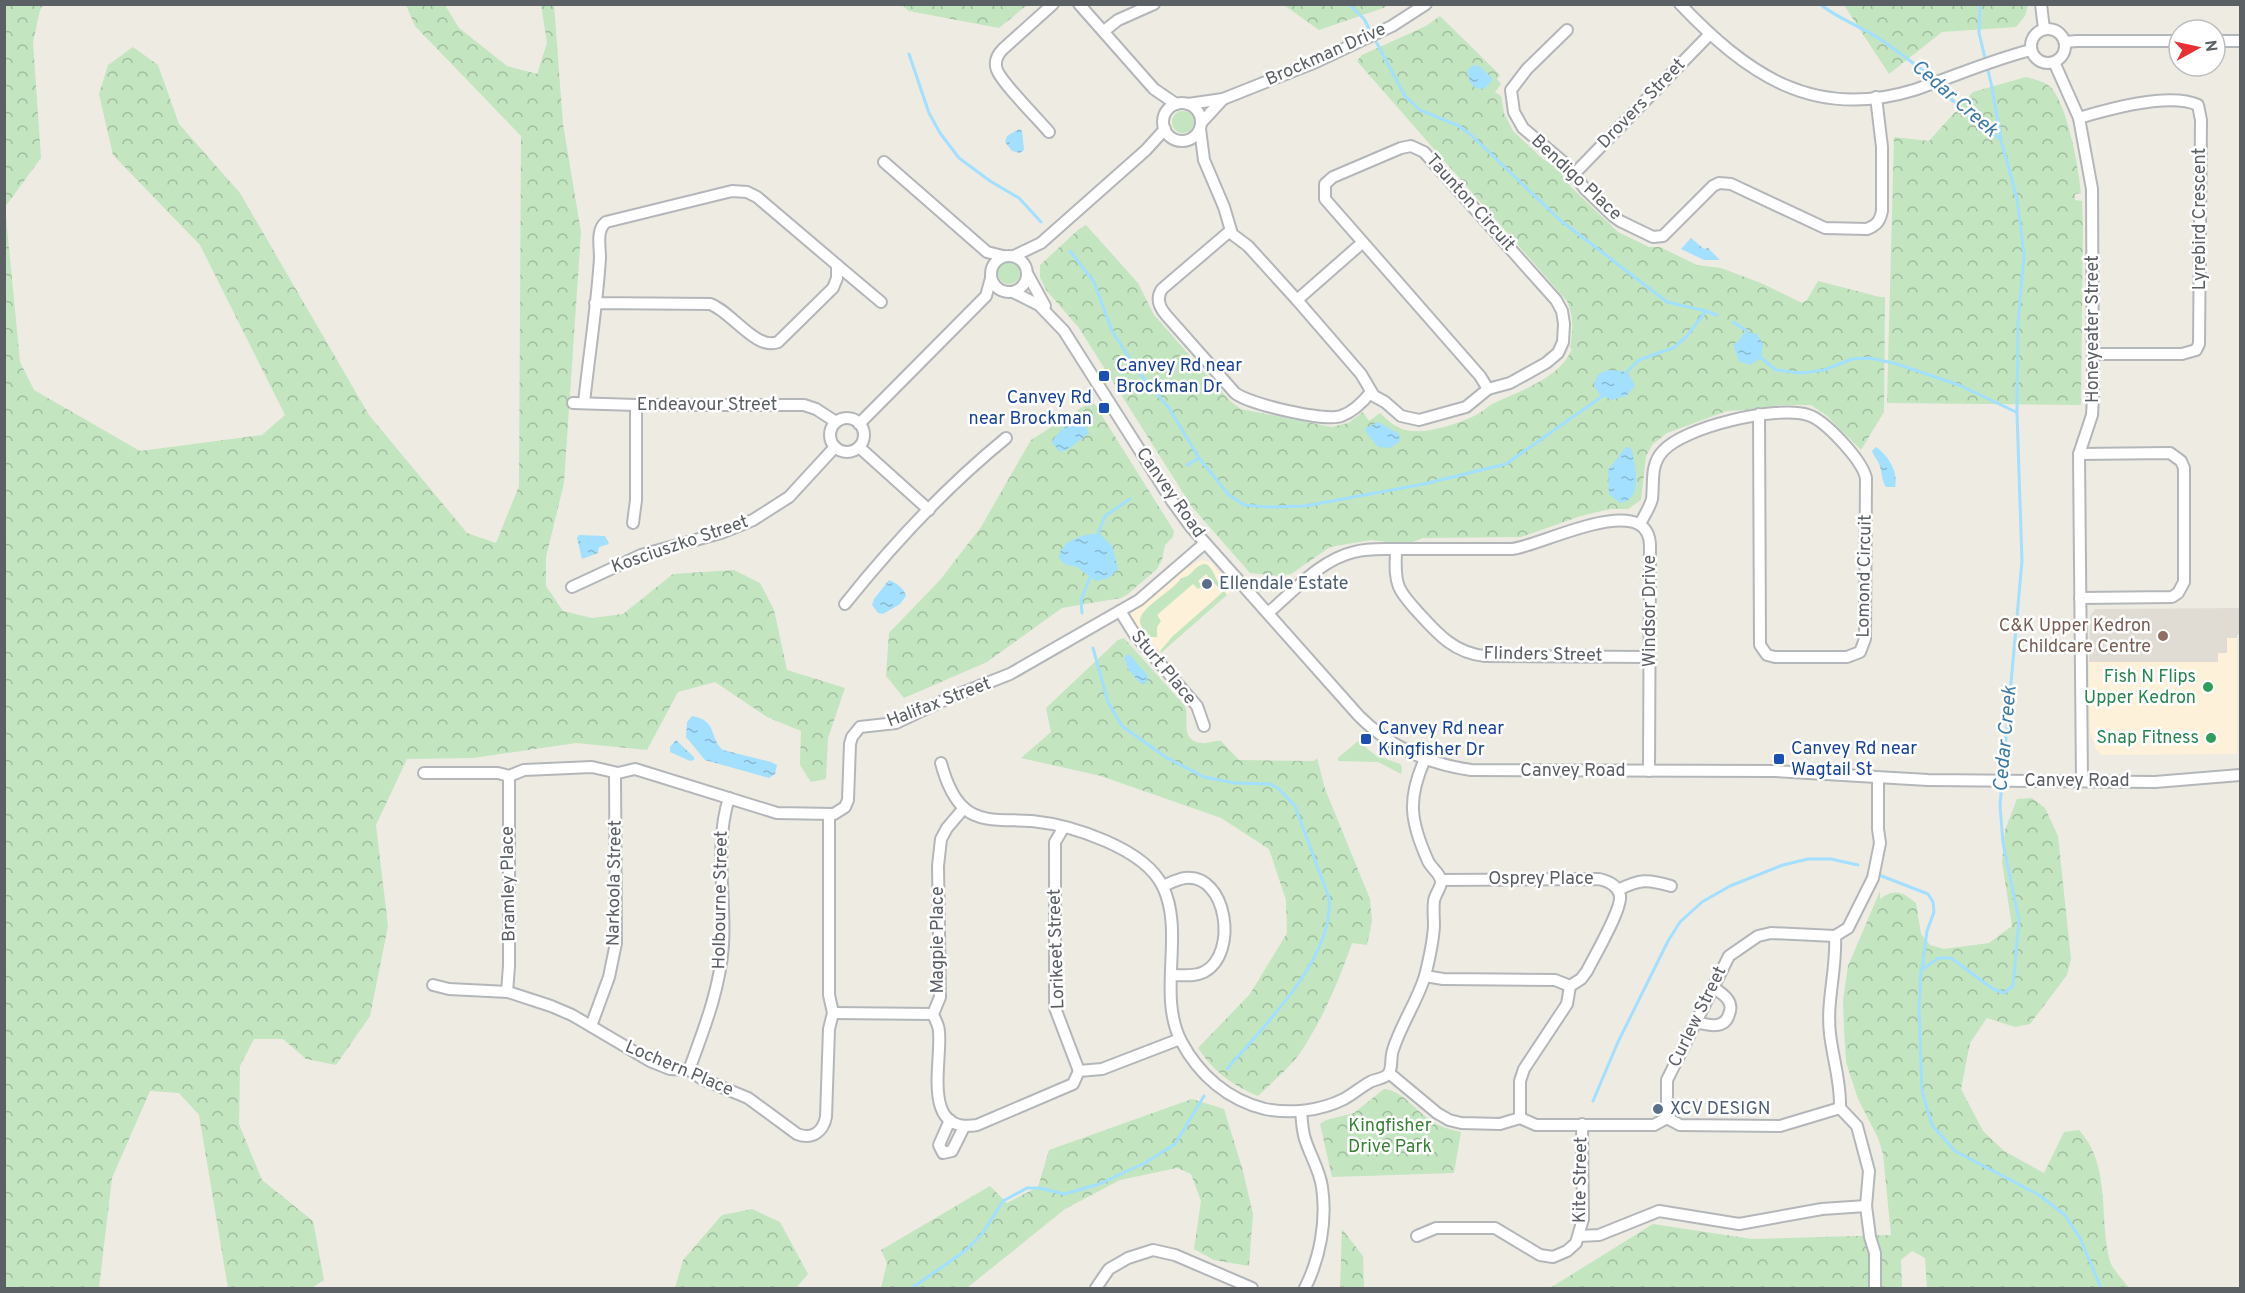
<svg xmlns="http://www.w3.org/2000/svg" width="2245" height="1293" viewBox="0 0 2245 1293" font-family="Overpass,sans-serif">
	<style>
		.commercial { fill: #fdf1d9 }
		.education { fill: #e0dcd4 }
		.green { fill: #c3e5c0 }
		.forest { fill: url(#forest-crowns) }
		.water { fill: url(#water-ripples) }
		.lines { fill: none; stroke-linecap: round; stroke-linejoin: round }
		.stream { stroke: #a3dffe; stroke-width: 3 }
		.minor-casing { stroke: #b4b7ba; stroke-width: 14 }
		.minor { stroke: #fff; stroke-width: 10 }
		.transit-dot { fill: #1a4fb4; stroke: #fff; stroke-width: 2 }
		.service-dot { fill: #5c6f8a; stroke: #fff; stroke-width: 2 }
		.education-dot { fill: #8d6e63; stroke: #fff; stroke-width: 2 }
		.leisure-dot { fill: #2e9e5b; stroke: #fff; stroke-width: 2 }
		.labels { text-anchor: middle; dominant-baseline: central; stroke-width: 5; stroke-linejoin: round; paint-order: stroke }
		.street-label { font-size: 18px; fill: #5b6064; stroke: #fff }
		.transit-label { font-size: 18px; fill: #164399; stroke: #fff; text-anchor: start }
		.service-label { font-size: 18px; fill: #4e5e75; stroke: #fff; text-anchor: start }
		.education-label { font-size: 18px; fill: #785e54; stroke: #fff; text-anchor: end }
		.leisure-label { font-size: 18px; fill: #27864d; stroke: #fff; text-anchor: end }
		.park-label { font-size: 18px; fill: #388235; stroke: #fff }
		.water-label { font-size: 20px; font-style: italic; fill: #3d7ba7; stroke: #fff }
	</style>
	<defs>
		<pattern id="forest-crowns" width="20" height="18" patternUnits="userSpaceOnUse" patternTransform="scale(1.5)"><rect width="20" height="18" fill="#c3e5c0"/><path d="M2 6a3 3 0 1 1 6 0M12 15a3 3 0 1 1 6 0" fill="none" stroke="#a1bda0"/></pattern>
		<pattern id="water-ripples" width="26" height="14" patternUnits="userSpaceOnUse" patternTransform="scale(1.5)"><rect width="26" height="14" fill="#a3dffe"/><path d="M2 4q2-2 4 0t4 0M15 11q2-2 4 0t4 0" fill="none" stroke="#88b8d1"/></pattern>
	</defs>
	<rect width="100%" height="100%" fill="#eeebe3"/>
	<g class="commercial">
		<polygon points="1201,560 1211,562 1233,590 1158,656 1138,633 1130,619 1132,613 1178,573"/>
		<polygon points="2227,638 2237,638 2237,754 2102,755 2096,749 2090,732 2089,662 2218,662 2217,653 2227,652"/>
	</g>
	<polygon class="education" points="2240,608 2240,635 2237,635 2237,638 2227,638 2227,653 2218,653 2218,662 2089,662 2090,616 2095,609"/>
	<g class="green">
		<circle cx="1183" cy="122" r="11"/>
		<circle cx="1009" cy="273" r="11"/>
		<path d="M1206,564C1214,568 1215,580 1221,586L1219,588L1206,574L1198,581L1202,586L1198,589L1193,584L1157,615L1161,621L1157,627V637H1151C1147,632 1141,629 1140,622C1138,608 1175,590 1181,578C1193,577 1194,564 1206,564Z"/>
		<polygon points="1224,591 1227,595 1161,653 1160,651 1173,636"/>
		<polygon points="1358,741 1375,755 1400,764 1402,767 1401,774 1378,762 1338,761 1338,758"/>
	</g>
	<g class="forest">
		<polygon points="1383,4 1386,7 1319,30 1284,5"/>
		<polygon points="5,5 43,5 40,10 33,42 41,158 5,207 20,362 34,390 140,451 262,435 285,415 200,245 113,155 99,94 108,65 133,47 158,65 179,124 240,193 369,415 467,533 496,543 519,486 521,136 415,26 406,5 445,5 459,28 507,66 537,74 547,43 541,5 554,5 563,124 581,232 564,483 546,557 546,586 563,611 592,618 623,614 673,574 734,570 760,583 774,610 787,670 845,688 828,738 826,779 811,782 800,765 801,731 767,717 715,682 678,692 647,750 576,743 473,758 407,759 376,825 388,926 370,1016 336,1065 306,1059 283,1039 254,1039 240,1066 239,1124 262,1180 313,1221 324,1280 312,1288 228,1288 199,1115 179,1093 150,1091 112,1178 99,1288 5,1288"/>
		<polygon points="902,5 1027,5 999,28 909,11"/>
		<polygon points="1844,5 2028,5 2025,16 2016,27 1942,32 1889,74"/>
		<path d="M1440,16L1500,75L1497,79L1501,84L1495,92L1501,96L1504,113L1513,131L1543,159L1558,169L1572,188L1618,232L1649,247H1660L1697,265L1721,268L1761,283L1802,303L1807,300L1818,281L1880,297H1885L1884,412L1861,450L1826,415L1811,405H1781L1769,408L1727,411L1667,433L1653,444L1646,456L1641,500L1628,509H1610L1581,516L1521,537L1423,538L1413,542L1396,543L1371,540L1330,547L1291,574L1279,576L1250,573L1192,507L1079,328L1046,290L1040,277V265L1079,229L1086,225L1138,283L1154,315L1230,401L1241,409L1332,427L1348,423L1363,412L1369,421L1380,413C1388,421 1398,430 1411,431C1430,433 1457,424 1474,416C1481,413 1487,407 1494,403C1520,391 1560,378 1572,349L1570,348C1573,331 1574,317 1567,301L1357,61L1362,55L1426,26Z"/>
		<path d="M2026,77C2032,79 2043,81 2048,85C2067,99 2079,170 2081,193L2075,194V200L2082,201L2083,227L2081,405L1887,403L1894,137L1929,141L1973,92Z"/>
		<polygon points="1094,403 1174,531 1173,537 1165,545 1162,560 1157,569 1128,594 1121,598 1062,608 987,662 904,698 886,676 889,633 940,580 981,527 1031,440 1084,406"/>
		<path d="M1124,638L1185,706C1190,719 1179,740 1201,743C1208,744 1215,740 1221,741L1239,760L1314,761L1317,758L1325,789L1370,899L1372,921L1367,945L1352,943C1338,983 1322,1021 1298,1056C1287,1070 1271,1083 1258,1096C1232,1085 1214,1072 1198,1048L1250,994L1287,933L1286,900L1269,849L1221,818L1101,776L1021,758L1051,732L1046,708L1118,640Z"/>
		<path d="M2032,798L2045,808L2058,836L2071,959L2067,975L2030,1024L2015,1027L1987,1018L1970,1043L1961,1089L1983,1131L2004,1151L2044,1173L2064,1132L2079,1130C2111,1165 2099,1215 2109,1258C2111,1268 2123,1280 2129,1288H1927L1925,1258L1912,1251L1901,1260L1902,1288H1550L1653,1224L1752,1239L1891,1235L1883,1154L1878,1138L1858,1099L1846,1062L1844,1030L1843,1000L1848,966L1880,891V899C1895,888 1902,892 1916,903L1921,934L1930,945L1944,949L1989,943L2012,926L2002,862L2005,830L2017,799Z"/>
		<path d="M1384,1089C1403,1091 1414,1109 1429,1119C1439,1127 1449,1129 1461,1132L1454,1173L1332,1177L1320,1124L1326,1120L1354,1113Z"/>
		<polygon points="1192,1099 1224,1109 1243,1171 1253,1214 1249,1266 1214,1260 1194,1249 1201,1201 1191,1174 1177,1168 1120,1180 1065,1209 967,1288 881,1288 887,1263 881,1250 990,1186 1007,1203 1038,1187 1049,1150"/>
		<polygon points="752,1209 780,1222 808,1274 796,1288 675,1288 683,1260 722,1215"/>
		<polygon points="1342,1229 1363,1256 1364,1288 1340,1288"/>
	</g>
	<g class="water">
		<polygon points="1473,65 1479,66 1492,78 1492,81 1484,89 1475,88 1470,82 1467,71"/>
		<polygon points="1019,129 1022,131 1024,150 1020,153 1012,151 1005,142 1007,136"/>
		<polygon points="1691,238 1704,249 1708,248 1720,260 1704,260 1681,249"/>
		<polygon points="1749,332 1757,334 1763,344 1761,358 1750,365 1739,361 1733,344 1738,342 1742,335"/>
		<path d="M1610,370L1623,371L1630,376L1635,386L1626,396L1612,400L1600,395L1594,386C1595,375 1600,372 1610,370Z"/>
		<path d="M1077,420L1084,423L1089,433L1067,450L1060,452L1052,443C1056,432 1067,425 1077,420Z"/>
		<polygon points="1378,422 1399,434 1400,441 1390,448 1378,447 1365,431 1367,427"/>
		<path d="M1626,447L1631,448C1635,464 1644,500 1620,503L1609,494L1608,470Z"/>
		<path d="M1876,447C1888,455 1899,473 1895,487H1886C1882,481 1882,474 1880,466C1878,460 1874,457 1872,451Z"/>
		<path d="M1091,534H1100L1112,546L1118,569L1109,578L1096,581L1077,567L1064,564L1059,558C1060,542 1077,537 1091,534Z"/>
		<polygon points="579,535 605,536 609,544 599,547 598,553 582,559 577,538"/>
		<path d="M889,580C896,583 904,588 906,596L900,604L883,614L878,613L872,605L874,599Z"/>
		<polygon points="1129,654 1148,676 1146,684 1140,683 1128,669 1124,657"/>
		<path d="M692,716C718,720 709,739 723,750L771,762L777,765L775,774L769,778L762,776L705,760L686,737L687,722Z"/>
		<polygon points="676,740 694,757 694,760 690,761 670,752 670,747"/>
	</g>
	<g class="lines">
		<g class="stream">
			<polyline points="1349,4 1364,19 1405,96 1420,110 1459,126 1470,134 1560,220 1667,302 1706,311"/>
			<path d="M1820,4C1839,20 1866,28 1886,43C1903,55 1919,68 1936,80"/>
			<polyline points="1980,4 1979,33 1991,83 2001,138"/>
			<polyline points="909,54 929,113 940,133 959,158 990,181 1019,198 1041,222"/>
			<polyline points="1941,85 1952,100 2001,140 2017,199 2024,255 2018,323 2017,413 2022,561 2000,805 2003,843 2019,920 2013,986 2004,993 1993,989 1951,958 1939,958 1921,970 1919,1008 1922,1091 1932,1125 1955,1151 2039,1195 2065,1215 2080,1238 2101,1288"/>
			<polyline points="1070,251 1094,282 1112,331 1140,374 1169,408 1199,458"/>
			<polyline points="1733,322 1746,330 1748,334"/>
			<polyline points="1759,356 1776,370 1802,373 1824,370 1852,359 1870,358 1897,364 1959,385 2016,412"/>
			<polyline points="1624,375 1639,360 1673,348 1686,337 1706,311 1717,315"/>
			<polyline points="1187,465 1199,458 1228,494 1244,505 1267,507 1305,506 1424,484 1506,464 1604,395"/>
			<polyline points="1097,536 1105,516 1130,499"/>
			<polyline points="1082,613 1081,600 1091,575"/>
			<path d="M1093,648L1108,702L1122,726L1167,758L1204,777L1235,783L1270,784L1279,789L1295,806L1329,898C1335,957 1263,1027 1227,1069"/>
			<polyline points="1879,875 1928,894 1933,902 1934,912 1927,931 1922,969"/>
			<polyline points="1593,1101 1618,1042 1668,941 1680,922 1702,902 1730,886 1783,865 1808,859 1831,859 1858,865"/>
			<polyline points="912,1288 965,1251 982,1234 1003,1201 1027,1188 1039,1188 1065,1194 1099,1184 1145,1163 1175,1144 1204,1096"/>
		</g>
		<defs>
			<g id="minor">
				<polyline points="1079,4 1154,89 1176,104"/>
				<path d="M1680,4C1747,74 1813,121 1914,90C1953,77 1991,60 2031,50"/>
				<polyline points="2041,4 2044,29"/>
				<circle cx="2048" cy="46" r="17"/>
				<path d="M1567,30L1527,69L1511,90L1514,112L1523,128L1567,165L1585,189L1613,216L1620,221L1653,237L1663,236L1713,186L1719,183L1731,184L1825,228L1867,229C1877,225 1880,221 1882,211V147L1876,97"/>
				<polyline points="1104,31 1118,20 1154,4"/>
				<polyline points="2215,41 2240,41"/>
				<polyline points="2065,42 2077,41 2179,41"/>
				<polyline points="2054,62 2079,118 2092,189 2093,397 2092,415 2079,454 2082,781"/>
				<circle cx="1182" cy="122" r="19"/>
				<polyline points="1188,104 1223,99 1316,62 1392,26 1426,4"/>
				<path d="M2079,118C2109,109 2169,92 2198,105L2201,120L2199,344L2196,350L2182,354H2094"/>
				<polyline points="1201,123 1223,99"/>
				<polyline points="1200,129 1204,160 1224,207 1232,234 1248,246 1297,300 1361,374 1374,396 1385,402 1401,416 1419,420 1466,407 1488,389"/>
				<path d="M1049,132C1039,120 1001,82 997,70C994,62 997,55 1003,49L1053,4"/>
				<polygon points="1411,146 1424,152 1556,300 1562,311 1564,324 1563,342 1558,353 1546,363 1510,383 1488,389 1480,376 1325,199 1325,184 1333,177 1401,148"/>
				<polyline points="884,162 987,252 1003,256"/>
				<polyline points="1575,173 1709,35"/>
				<path d="M1230,231L1162,289C1156,298 1159,307 1166,315L1235,393C1249,404 1325,422 1341,416C1353,412 1363,402 1371,392"/>
				<circle cx="1009" cy="274" r="18"/>
				<polyline points="1014,256 1041,243 1146,150 1165,129"/>
				<polyline points="837,265 881,302"/>
				<polyline points="1028,275 1045,306"/>
				<path d="M1013,292L1039,305L1064,331L1172,501L1191,527L1359,716C1390,747 1428,764 1471,770L1775,771L1928,780L2155,782L2240,775"/>
				<polyline points="1297,300 1362,243"/>
				<polyline points="573,403 636,405 804,405 816,409 836,422"/>
				<path d="M584,403C589,355 597,306 600,258C600,246 596,230 606,222L732,191L747,192L757,197L837,265V278L833,288L778,342C756,351 731,311 710,304L595,303"/>
				<circle cx="847" cy="435" r="17"/>
				<polyline points="859,424 986,296 991,278"/>
				<polyline points="859,447 929,510"/>
				<polyline points="2079,454 2170,453 2181,461 2184,468 2184,582 2178,593 2172,597 2080,598"/>
				<polyline points="633,523 636,500 636,405"/>
				<path d="M1640,524C1644,516 1650,507 1652,499C1654,481 1650,465 1663,451C1684,427 1777,405 1808,415C1825,420 1862,460 1866,478L1865,639L1860,652L1847,657H1775L1767,655L1760,645L1759,414"/>
				<path d="M1396,549H1512C1541,546 1648,489 1650,545L1649,771"/>
				<polyline points="572,587 641,555 721,533 753,520 789,497 835,447"/>
				<path d="M845,604C893,544 946,487 1006,438"/>
				<polyline points="1120,611 1135,635 1197,706 1204,726"/>
				<path d="M1268,613C1294,591 1320,560 1354,552C1368,548 1382,549 1396,549C1396,561 1394,575 1399,587C1403,596 1410,603 1416,610C1436,632 1453,653 1485,656L1650,657"/>
				<path d="M941,763C945,778 952,797 964,808C981,824 1010,819 1032,821C1071,825 1145,848 1163,887C1185,933 1157,994 1181,1041C1199,1075 1228,1100 1265,1109C1291,1114 1320,1111 1344,1099C1353,1094 1361,1087 1370,1082C1375,1079 1384,1079 1388,1074C1393,1069 1390,1057 1393,1050C1401,1024 1417,1002 1425,976C1429,960 1433,943 1434,926C1434,918 1433,909 1434,901C1435,894 1441,888 1441,882C1441,874 1431,868 1428,861C1410,821 1407,799 1425,759"/>
				<polyline points="424,773 498,773 509,776 524,770 592,767 618,773 635,769 777,813 834,814 845,807 848,800 850,744 852,737 860,727 896,723 949,698 1010,674 1139,600 1205,543"/>
				<path d="M964,808L947,828L941,839L938,866L940,997L933,1014C935,1020 939,1025 939,1032C942,1064 921,1134 977,1125L1073,1084L1079,1071L1102,1069L1180,1039"/>
				<polyline points="1064,827 1055,842 1055,1008 1079,1071"/>
				<path d="M1441,880L1599,879C1608,881 1618,885 1620,896C1622,909 1594,957 1587,971L1581,979L1570,986L1567,1004L1524,1069L1520,1081V1118"/>
				<path d="M1163,886C1170,883 1178,879 1185,878C1227,873 1239,954 1204,972C1194,977 1182,975 1171,975"/>
				<path d="M1618,890C1640,879 1647,879 1671,886"/>
				<polyline points="1425,976 1443,979 1555,980 1570,986"/>
				<path d="M433,985L449,989L508,992L551,1006L572,1015L650,1061L670,1069L689,1070L702,1079L748,1098L797,1134C812,1140 823,1132 826,1117L829,1029L833,1013L829,995V814"/>
				<polyline points="507,992 509,966 509,776"/>
				<polyline points="833,1013 933,1014"/>
				<path d="M1696,1022C1707,1025 1725,1030 1729,1014C1731,1010 1731,1004 1728,1000C1725,995 1718,991 1713,987"/>
				<polyline points="591,1026 609,977 616,943 615,773"/>
				<path d="M689,1070C704,1029 720,989 723,945C726,897 714,844 729,798"/>
				<polyline points="1389,1073 1437,1113 1449,1120 1461,1123 1500,1124 1520,1118 1536,1125 1654,1125 1667,1118 1680,1125 1780,1126 1840,1108"/>
				<path d="M1301,1111C1302,1120 1302,1130 1305,1139C1310,1155 1320,1171 1322,1187C1327,1221 1320,1258 1305,1288"/>
				<polyline points="1667,1118 1667,1080 1729,956 1758,936 1771,933 1835,936"/>
				<polyline points="950,1120 939,1145 943,1153 952,1151 964,1127"/>
				<polyline points="1417,1236 1436,1228 1495,1228 1540,1255 1553,1257 1567,1251 1576,1243 1583,1219 1582,1124"/>
				<polyline points="1579,1236 1599,1235 1659,1211 1739,1224 1822,1209 1866,1206"/>
				<polyline points="1096,1288 1109,1269 1128,1258 1153,1250 1175,1255 1252,1288"/>
				<path d="M1875,1288V1253L1870,1237L1866,1206L1869,1171L1857,1126L1840,1108C1841,1082 1833,1060 1830,1034C1826,1001 1837,969 1835,936L1848,928L1873,878L1880,843L1878,829V778"/>
			</g>
		</defs>
		<use href="#minor" class="minor-casing"/>
		<use href="#minor" class="minor"/>
	</g>
	<g class="transit-dot">
		<rect x="1098" y="370" width="12" height="12" rx="3"/>
		<rect x="1098" y="402" width="12" height="12" rx="3"/>
		<rect x="1360" y="733" width="12" height="12" rx="3"/>
		<rect x="1773" y="753" width="12" height="12" rx="3"/>
	</g>
	<g class="service-dot">
		<circle cx="1207" cy="584" r="6"/>
		<circle cx="1658" cy="1109" r="6"/>
	</g>
	<circle class="education-dot" cx="2163" cy="636" r="6"/>
	<g class="leisure-dot">
		<circle cx="2208" cy="687" r="6"/>
		<circle cx="2211" cy="738" r="6"/>
	</g>
	<g class="labels">
		<g class="street-label">
			<text transform="translate(1326 55) rotate(-24)">Brockman Drive</text>
			<text transform="translate(1642 104) rotate(-46)">Drovers Street</text>
			<text transform="translate(1576 178) rotate(43)">Bendigo Place</text>
			<text transform="translate(1470 203) rotate(48)">Taunton Circuit</text>
			<text transform="translate(2200 219) rotate(-90)">Lyrebird Crescent</text>
			<text transform="translate(2093 329) rotate(-90)">Honeyeater Street</text>
			<text x="707" y="405">Endeavour Street</text>
			<text transform="translate(1170 493) rotate(55)">Canvey Road</text>
			<text transform="translate(680 545) rotate(-19)">Kosciuszko Street</text>
			<text transform="translate(1865 576) rotate(-89)">Lomond Circuit</text>
			<text transform="translate(1650 611) rotate(-90)">Windsor Drive</text>
			<text transform="translate(1543 655) rotate(1)">Flinders Street</text>
			<text transform="translate(1163 668) rotate(50)">Sturt Place</text>
			<text transform="translate(939 703) rotate(-21)">Halifax Street</text>
			<text x="1573" y="771">Canvey Road</text>
			<text x="2077" y="781">Canvey Road</text>
			<text x="1541" y="879">Osprey Place</text>
			<text transform="translate(615 883) rotate(-89)">Narkoola Street</text>
			<text transform="translate(509 884) rotate(-91)">Bramley Place</text>
			<text transform="translate(721 900) rotate(-89)">Holbourne Street</text>
			<text transform="translate(938 940) rotate(-90)">Magpie Place</text>
			<text transform="translate(1057 949) rotate(-92)">Lorikeet Street</text>
			<text transform="translate(1698 1017) rotate(-64)">Curlew Street</text>
			<text transform="translate(679 1069) rotate(23)">Lochern Place</text>
			<text transform="translate(1581 1180) rotate(-89)">Kite Street</text>
		</g>
		<g class="transit-label">
			<text x="1116" y="366">Canvey Rd near<tspan x="1116" dy="21">Brockman Dr</tspan></text>
			<text x="1092" y="398" text-anchor="end">Canvey Rd<tspan x="1092" dy="21">near Brockman</tspan></text>
			<text x="1378" y="729">Canvey Rd near<tspan x="1378" dy="21">Kingfisher Dr</tspan></text>
			<text x="1791" y="749">Canvey Rd near<tspan x="1791" dy="21">Wagtail St</tspan></text>
		</g>
		<g class="service-label">
			<text x="1219" y="584">Ellendale Estate</text>
			<text x="1670" y="1109">XCV DESIGN</text>
		</g>
		<g class="education-label">
			<text x="2151" y="626">C&amp;K Upper Kedron<tspan x="2151" dy="21">Childcare Centre</tspan></text>
		</g>
		<g class="leisure-label">
			<text x="2196" y="677">Fish N Flips<tspan x="2196" dy="21">Upper Kedron</tspan></text>
			<text x="2199" y="738">Snap Fitness</text>
		</g>
		<g class="park-label">
			<text x="1390" y="1126">Kingfisher<tspan x="1390" dy="21">Drive Park</tspan></text>
		</g>
		<g class="water-label">
			<text transform="translate(1954 99) rotate(41)">Cedar Creek</text>
			<text transform="translate(2006 739) rotate(-85)">Cedar Creek</text>
		</g>
	</g>
	<rect width="2245" height="1293" fill="none" stroke="#5b6064" stroke-width="12"/>
	<g transform="translate(2197 48) rotate(82)"><circle r="28" fill="#ffffff" stroke="#bdbfc1" stroke-width="1.5"/>
	<path d="M0-4.5L10 22L0 15L-10 22Z" fill="#e73033"/>
	<text y="-9" font-size="16" font-weight="bold" text-anchor="middle" fill="#5b6064">N</text>
	</g>
</svg>
